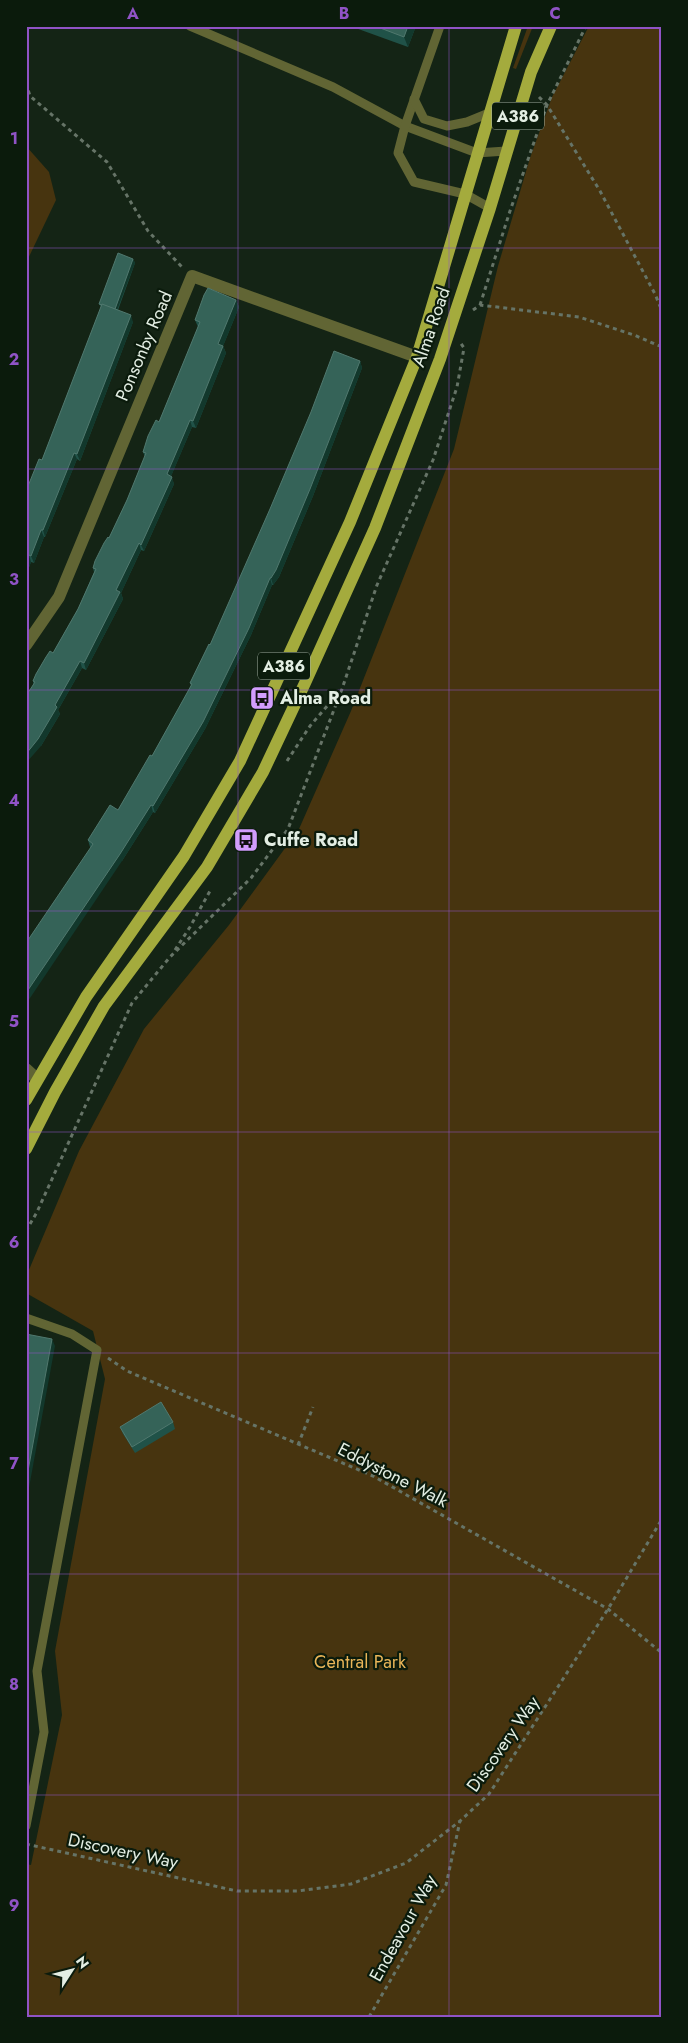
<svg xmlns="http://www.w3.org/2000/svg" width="688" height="2043" viewBox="0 0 688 2043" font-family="Jost,sans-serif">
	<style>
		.green { fill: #47340f }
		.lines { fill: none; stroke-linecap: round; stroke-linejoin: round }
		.path { stroke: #667467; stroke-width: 3; stroke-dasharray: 4 4; stroke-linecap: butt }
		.lane { stroke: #616534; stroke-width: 9 }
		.street { stroke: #616534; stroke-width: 12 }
		.primary { stroke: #a4ab3d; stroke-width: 12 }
		.wall { fill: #205248 }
		.shaded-wall { fill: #12382c }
		.building { fill: #356358; stroke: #50786e }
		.grid { fill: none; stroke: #9053c6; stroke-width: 1; stroke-opacity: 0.55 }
		.labels { text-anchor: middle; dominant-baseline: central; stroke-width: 4.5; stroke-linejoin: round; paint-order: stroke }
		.shield { fill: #0b1b0c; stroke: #a2afa2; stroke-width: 1 }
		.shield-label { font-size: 16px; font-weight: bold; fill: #e3eee3 }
		.street-label { font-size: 18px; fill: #e3eee3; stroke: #0b1b0c }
		.poi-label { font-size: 18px; font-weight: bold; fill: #e3eee3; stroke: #0b1b0c; text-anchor: start }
		.park-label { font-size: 18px; fill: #e9b558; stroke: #0b1b0c }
		.neatline { fill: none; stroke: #9053c6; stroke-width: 2 }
		.grid-label { font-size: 16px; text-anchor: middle; font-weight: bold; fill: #9053c6 }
	</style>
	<rect width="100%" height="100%" fill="#142415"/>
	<g class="green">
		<polygon points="528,26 533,26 516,69 513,68"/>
		<polygon points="589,26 662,26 662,2017 26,2017 26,1864 31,1865 62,1715 55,1651 105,1379 93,1331 26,1293 26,1277 79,1151 144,1029 229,925 299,829 351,711 454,449 498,266 530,158 552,97"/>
		<polygon points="26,146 49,172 56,200 26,263"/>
	</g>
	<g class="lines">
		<g class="path">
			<polyline points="26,83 30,96 107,162 148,231 182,267"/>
			<polyline points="539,97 547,105 600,191 655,294 662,311"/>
			<polyline points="480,305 510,211 547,105 586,26"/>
			<polyline points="473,310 480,305 579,317 634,335 662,347"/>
			<polyline points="287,761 310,726 340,691"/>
			<polyline points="175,950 190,927 210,891"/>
			<polyline points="26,1231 37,1212 132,1003 170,957 251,878 288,829 342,689 377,585 433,460 457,387 464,348 460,342"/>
			<polyline points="108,1358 127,1371 373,1476 608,1609 662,1653"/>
			<polyline points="298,1445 313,1407"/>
			<polyline points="26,1844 237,1891 298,1891 351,1884 406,1863 460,1821 489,1794 608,1609 662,1519"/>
			<polyline points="369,2017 446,1885 460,1821"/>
		</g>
		<g class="lane">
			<polyline points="190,26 333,87 405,126 477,153 506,151"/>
			<polyline points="440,26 405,126 398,153 414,182 465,194 490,208"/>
			<polyline points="414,99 424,119 447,126 467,122 489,113"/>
			<polyline points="26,1318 72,1334 97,1350 37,1671 44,1732 26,1826"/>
		</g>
		<g class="street">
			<polyline points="26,645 59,597 192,276 417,357"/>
			<polyline points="26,1069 37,1079"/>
		</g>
		<g class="primary">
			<polyline points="26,1100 86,997 184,856 240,761 350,522 417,357 516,26"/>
			<polyline points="26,1149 55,1092 104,1006 207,867 263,772 305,683 375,528 440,359 490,208 531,72 551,26"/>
		</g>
	</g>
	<g class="wall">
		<polygon points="350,26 416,26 408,47"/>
		<polygon points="133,259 135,263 118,310 133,322 80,461 77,459 45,537 44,537 34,563 31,562 26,575 26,491 42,460 101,307 99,304"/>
		<polygon points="236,300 239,307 223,346 226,353 196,428 192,427 171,476 174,484 144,551 141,550 121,593 123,599 86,670 82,668 58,710 60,714 41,746 33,681 53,653 78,609 94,572 93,568 109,538 127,500 145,457 143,452 159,422 198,327 195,320"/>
		<polygon points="360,361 362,368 313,496 279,577 273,585 272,585 251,635 205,729 155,813 153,812 122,861 90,847 88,840 118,810 152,756 191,686 190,683"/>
		<polygon points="173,1422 175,1429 135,1453 123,1434 120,1427"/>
	</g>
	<g class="shaded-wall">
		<polygon points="408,26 416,26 408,47 404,37"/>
		<polygon points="133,259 135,263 116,313 115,310"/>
		<polygon points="236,300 239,307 221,351 218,344"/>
		<polygon points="131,315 133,322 80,461 77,454"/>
		<polygon points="223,346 226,353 196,428 193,421"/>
		<polygon points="360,361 362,368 313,496 279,577 273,585 271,578"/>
		<polygon points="190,420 192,427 169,481 167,474"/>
		<polygon points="74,453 77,459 45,537 43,530"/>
		<polygon points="172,477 174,484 144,551 141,545"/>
		<polygon points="41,530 44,537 34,563 31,556"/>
		<polygon points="139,543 141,550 121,593 123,599 86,670 84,663 116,590"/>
		<polygon points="29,555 31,562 26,575 26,561"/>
		<polygon points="270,578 272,585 251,635 205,729 155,813 153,806"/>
		<polygon points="80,661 82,668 58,710 60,714 41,746 26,763 26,754"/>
		<polygon points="151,805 153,812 122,861 26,1004 26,993"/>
		<polygon points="27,1323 29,1330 28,1341 26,1337"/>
		<polygon points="52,1339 55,1346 26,1504 26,1482"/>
	</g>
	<g class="building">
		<polygon points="375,26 408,26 404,37"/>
		<polygon points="118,253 133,259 115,309 99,304"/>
		<polygon points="208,288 236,300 218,344 223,346 193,421 190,420 167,474 172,477 141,545 139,543 116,590 120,592 84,663 80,661 55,705 57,707 38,739 26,754 26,696 35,682 33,681 36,674 46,657 50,651 53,653 78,609 96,569 93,568 95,561 104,543 108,537 109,538 127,500 146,453 143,452 148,436 156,420 159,422 200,322 195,320 204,295"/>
		<polygon points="102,304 131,315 77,454 74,453 43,530 41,530 31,556 29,555 26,561 26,491 39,459 42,460"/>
		<polygon points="334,351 360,361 310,489 276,570 271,578 270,578 249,628 203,722 153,806 151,805 120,854 26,993 26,943 93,844 88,840 110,805 118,810 150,755 152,756 192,684 190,683 209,644 210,645 270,509 311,412"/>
		<polygon points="26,1334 52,1339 26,1482"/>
		<polygon points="161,1402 173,1422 132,1447 120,1427"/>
	</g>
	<path class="grid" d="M238,26V2017M449,26V2017M26,248H662M26,469H662M26,690H662M26,911H662M26,1132H662M26,1353H662M26,1574H662M26,1795H662"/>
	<defs>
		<symbol id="bus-square" viewBox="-11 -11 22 22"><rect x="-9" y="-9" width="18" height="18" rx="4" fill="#d29dfd" stroke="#0b1b0c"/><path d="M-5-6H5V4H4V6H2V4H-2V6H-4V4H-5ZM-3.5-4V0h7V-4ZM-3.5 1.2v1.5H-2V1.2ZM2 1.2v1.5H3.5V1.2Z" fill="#111"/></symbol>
	</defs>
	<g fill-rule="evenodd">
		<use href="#bus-square" x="248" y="684" width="28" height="28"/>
		<use href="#bus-square" x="232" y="826" width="28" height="28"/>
	</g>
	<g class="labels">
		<g class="shield">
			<rect x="492" y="102.5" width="52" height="27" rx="4"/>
			<rect x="258" y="652.5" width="52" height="27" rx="4"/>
		</g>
		<g class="shield-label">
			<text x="518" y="116">A386</text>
			<text x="284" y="666">A386</text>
		</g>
		<g class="street-label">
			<text transform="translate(431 327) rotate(-71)">Alma Road</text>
			<text transform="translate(144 346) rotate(-67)">Ponsonby Road</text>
			<text transform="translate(393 1475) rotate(27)">Eddystone Walk</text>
			<text transform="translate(503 1744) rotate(-55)">Discovery Way</text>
			<text transform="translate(123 1851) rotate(12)">Discovery Way</text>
			<text transform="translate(403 1928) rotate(-61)">Endeavour Way</text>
		</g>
		<g class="poi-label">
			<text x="280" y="698">Alma Road</text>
			<text x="264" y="840">Cuffe Road</text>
		</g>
		<g class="park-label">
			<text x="360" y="1662">Central Park</text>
		</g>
	</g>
	<rect width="688" height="2043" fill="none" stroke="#0b1b0c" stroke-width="55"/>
	<g transform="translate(72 1970) rotate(54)" stroke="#0b1b0c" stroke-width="4" paint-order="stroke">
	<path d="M0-4L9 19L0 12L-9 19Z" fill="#e3eee3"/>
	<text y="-8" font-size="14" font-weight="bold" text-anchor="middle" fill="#e3eee3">N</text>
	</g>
	<rect x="28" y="28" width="632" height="1988" class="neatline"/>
	<g class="grid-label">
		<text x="133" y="19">A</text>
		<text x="344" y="19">B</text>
		<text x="555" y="19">C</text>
		<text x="14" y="144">1</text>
		<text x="14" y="365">2</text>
		<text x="14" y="585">3</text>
		<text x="14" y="806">4</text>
		<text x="14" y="1027">5</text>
		<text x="14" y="1248">6</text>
		<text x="14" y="1469">7</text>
		<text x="14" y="1690">8</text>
		<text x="14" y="1911">9</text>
	</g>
</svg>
